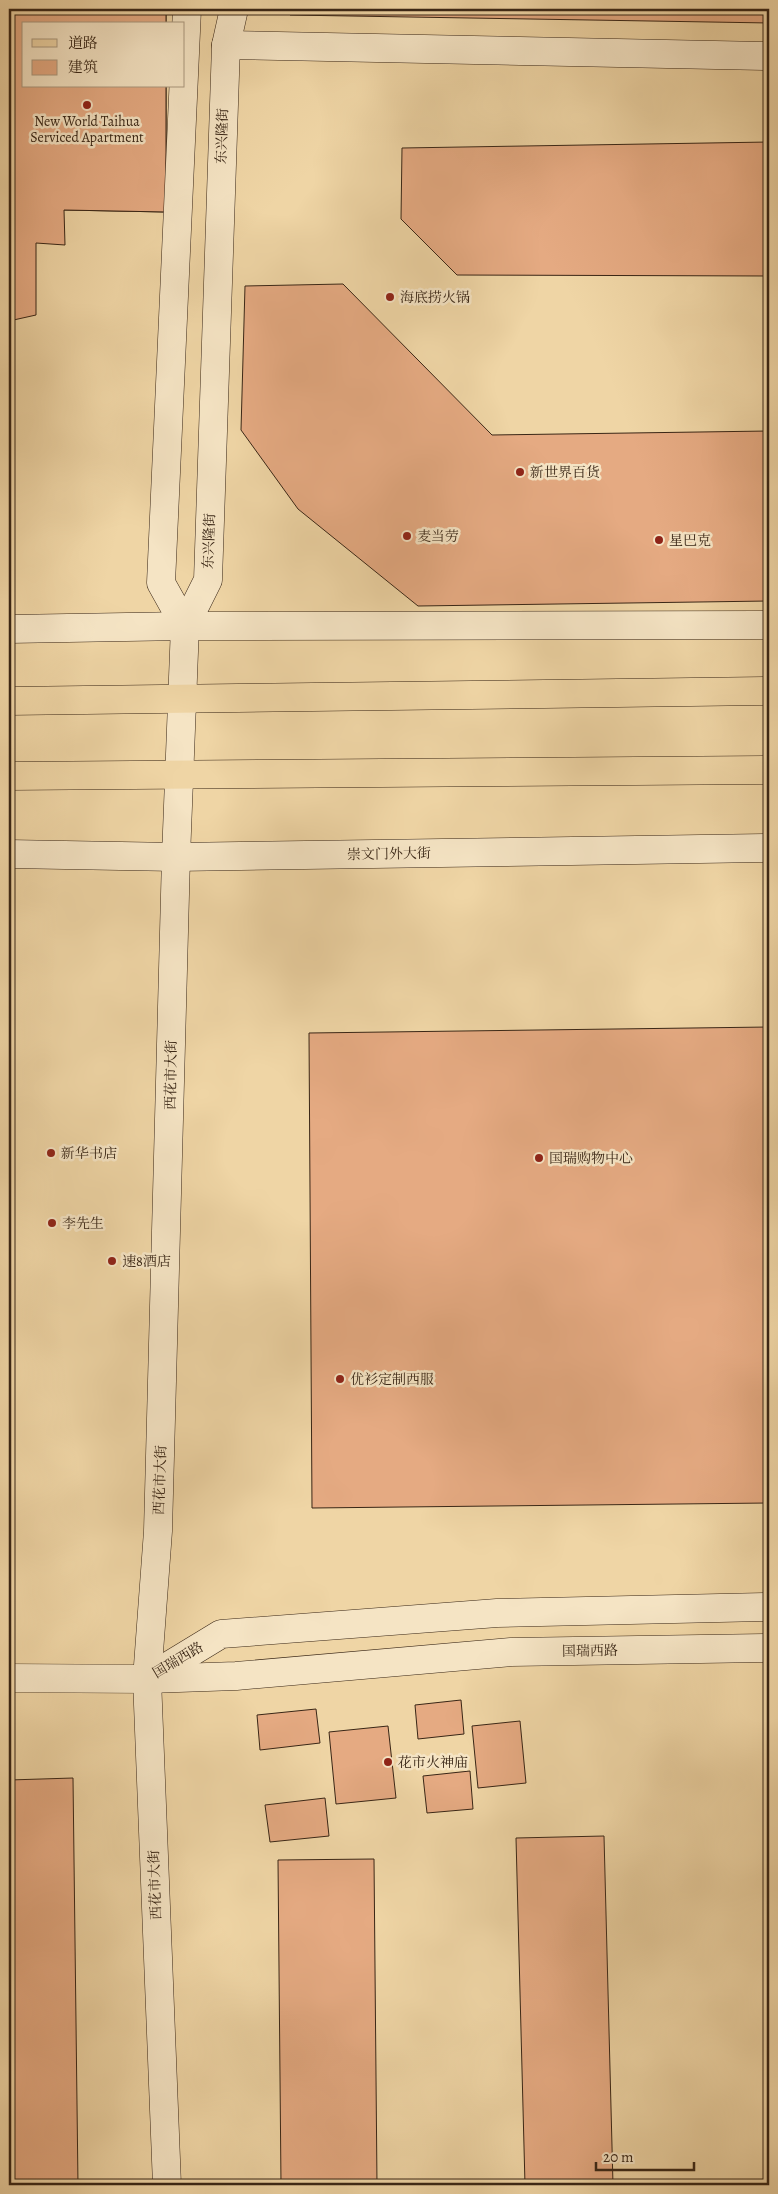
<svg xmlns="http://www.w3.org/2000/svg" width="778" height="2194" viewBox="0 0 778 2194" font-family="Alegreya,'Noto Serif SC',serif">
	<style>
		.building { fill: #e5aa82; stroke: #392616 }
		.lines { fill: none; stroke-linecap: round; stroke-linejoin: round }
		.street-casing { stroke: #66523a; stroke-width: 29 }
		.secondary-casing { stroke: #392616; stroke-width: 29 }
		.primary-casing { stroke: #392616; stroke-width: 29 }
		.street { stroke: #f5e4c4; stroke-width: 28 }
		.secondary { stroke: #f5e4c4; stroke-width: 28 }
		.primary { stroke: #efd5a5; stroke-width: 28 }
		.poi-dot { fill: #8f2418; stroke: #f5e4c4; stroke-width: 2 }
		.labels { text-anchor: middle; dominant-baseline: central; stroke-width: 5; stroke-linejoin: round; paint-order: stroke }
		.poi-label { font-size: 14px; fill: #392616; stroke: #f5e4c4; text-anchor: start }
		.street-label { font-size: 14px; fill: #392616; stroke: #f5e4c4 }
	</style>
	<rect width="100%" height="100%" fill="#efd5a5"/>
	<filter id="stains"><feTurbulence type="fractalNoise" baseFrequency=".004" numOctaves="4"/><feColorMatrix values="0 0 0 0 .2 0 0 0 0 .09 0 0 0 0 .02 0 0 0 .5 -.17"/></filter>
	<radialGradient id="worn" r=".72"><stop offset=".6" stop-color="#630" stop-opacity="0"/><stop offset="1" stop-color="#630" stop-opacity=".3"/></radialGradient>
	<g class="building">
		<polygon points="9,9 166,9 166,24 24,24 24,86 166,86 166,212 64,210 9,149"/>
		<polygon points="9,9 166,9 166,24 24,24 24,86 166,86 166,212 64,210 65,245 36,243 36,315 9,321"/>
		<polygon points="290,9 769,9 769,23 290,15"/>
		<polygon points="769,142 769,276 457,275 401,219 402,148"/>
		<polygon points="343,284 492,435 769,431 769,601 418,606 298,509 241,430 245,286"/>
		<polygon points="769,1027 769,1503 312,1508 309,1033"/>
		<polygon points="461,1700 464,1734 418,1739 415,1705"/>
		<polygon points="316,1709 320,1743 260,1750 257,1715"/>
		<polygon points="520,1721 526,1783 478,1788 472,1726"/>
		<polygon points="388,1726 396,1798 336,1804 329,1732"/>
		<polygon points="470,1771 473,1809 427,1813 423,1776"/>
		<polygon points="73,1778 78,2185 9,2185 9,1780"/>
		<polygon points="325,1798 329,1836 270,1842 265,1805"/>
		<polygon points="604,1836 613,2185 525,2185 516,1838"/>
		<polygon points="374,1859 377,2185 281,2185 278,1860"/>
		<polygon points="765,2137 769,2137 769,2185 760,2185 760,2180 766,2179"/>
	</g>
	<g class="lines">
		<defs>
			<polyline id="street" points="9,1678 147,1679"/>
			<g id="secondary">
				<polyline points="226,45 769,56"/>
				<polyline points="185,626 161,583 187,9"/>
				<polyline points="9,629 185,626 769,625"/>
				<polyline points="9,854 176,857 769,848"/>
				<polyline points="147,1679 221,1634 497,1613 769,1607"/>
				<polyline points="149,1679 236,1676 511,1652 769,1648"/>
				<polyline points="167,2185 147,1679 158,1531 176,857 185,626 208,580 226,45 234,9"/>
			</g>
			<g id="primary">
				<polyline points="9,701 769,691"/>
				<polyline points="9,776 769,770"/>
			</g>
		</defs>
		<use href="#street" class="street-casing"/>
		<use href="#secondary" class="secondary-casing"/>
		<use href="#primary" class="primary-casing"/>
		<use href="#street" class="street"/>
		<use href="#secondary" class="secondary"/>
		<use href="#primary" class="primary"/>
	</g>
	<g class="poi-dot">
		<circle cx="87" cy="105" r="5"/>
		<circle cx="390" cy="297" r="5"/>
		<circle cx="520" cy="472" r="5"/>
		<circle cx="407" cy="536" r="5"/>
		<circle cx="659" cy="540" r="5"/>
		<circle cx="51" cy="1153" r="5"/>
		<circle cx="539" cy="1158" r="5"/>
		<circle cx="52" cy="1223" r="5"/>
		<circle cx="112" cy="1261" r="5"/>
		<circle cx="340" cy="1379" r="5"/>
		<circle cx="388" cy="1762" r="5"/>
	</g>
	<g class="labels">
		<g class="poi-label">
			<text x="87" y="121" text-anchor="middle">New World Taihua<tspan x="87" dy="16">Serviced Apartment</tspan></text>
			<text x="400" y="297">海底捞火锅</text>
			<text x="530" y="472">新世界百货</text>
			<text x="417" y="536">麦当劳</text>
			<text x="669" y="540">星巴克</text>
			<text x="61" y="1153">新华书店</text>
			<text x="549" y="1158">国瑞购物中心</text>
			<text x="62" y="1223">李先生</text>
			<text x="122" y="1261">速8酒店</text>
			<text x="350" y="1379">优衫定制西服</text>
			<text x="398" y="1762">花市火神庙</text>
		</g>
		<g class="street-label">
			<text transform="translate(222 136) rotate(-88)">东兴隆街</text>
			<text transform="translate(209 541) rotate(-88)">东兴隆街</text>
			<text transform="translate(389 854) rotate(-1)">崇文门外大街</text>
			<text transform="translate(171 1075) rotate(-89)">西花市大街</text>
			<text transform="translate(160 1480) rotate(-88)">西花市大街</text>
			<text transform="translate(590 1651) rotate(-1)">国瑞西路</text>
			<text transform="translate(178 1660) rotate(-31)">国瑞西路</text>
			<text transform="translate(155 1885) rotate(-92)">西花市大街</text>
		</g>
	</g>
	<rect width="778" height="2194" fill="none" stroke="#efd5a5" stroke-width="30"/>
	<rect x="10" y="10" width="758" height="2174" fill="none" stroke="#392616" stroke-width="2.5"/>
	<rect x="15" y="15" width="748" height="2164" fill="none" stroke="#392616"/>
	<rect x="22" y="22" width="162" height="65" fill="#f5e4c4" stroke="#aa987e"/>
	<rect x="32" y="39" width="25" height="8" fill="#efd5a5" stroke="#aa987e"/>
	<text x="68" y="48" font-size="15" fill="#392616">道路</text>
	<rect x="32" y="60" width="25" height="15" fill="#e5aa82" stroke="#aa987e"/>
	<text x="68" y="72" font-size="15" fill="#392616">建筑</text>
	<path d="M596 2162v8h98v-8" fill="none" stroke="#392616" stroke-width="2.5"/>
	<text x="603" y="2162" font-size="15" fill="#392616" stroke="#f5e4c4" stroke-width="4" paint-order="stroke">20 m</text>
	<rect width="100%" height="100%" filter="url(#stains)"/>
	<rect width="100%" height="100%" fill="url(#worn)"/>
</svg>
